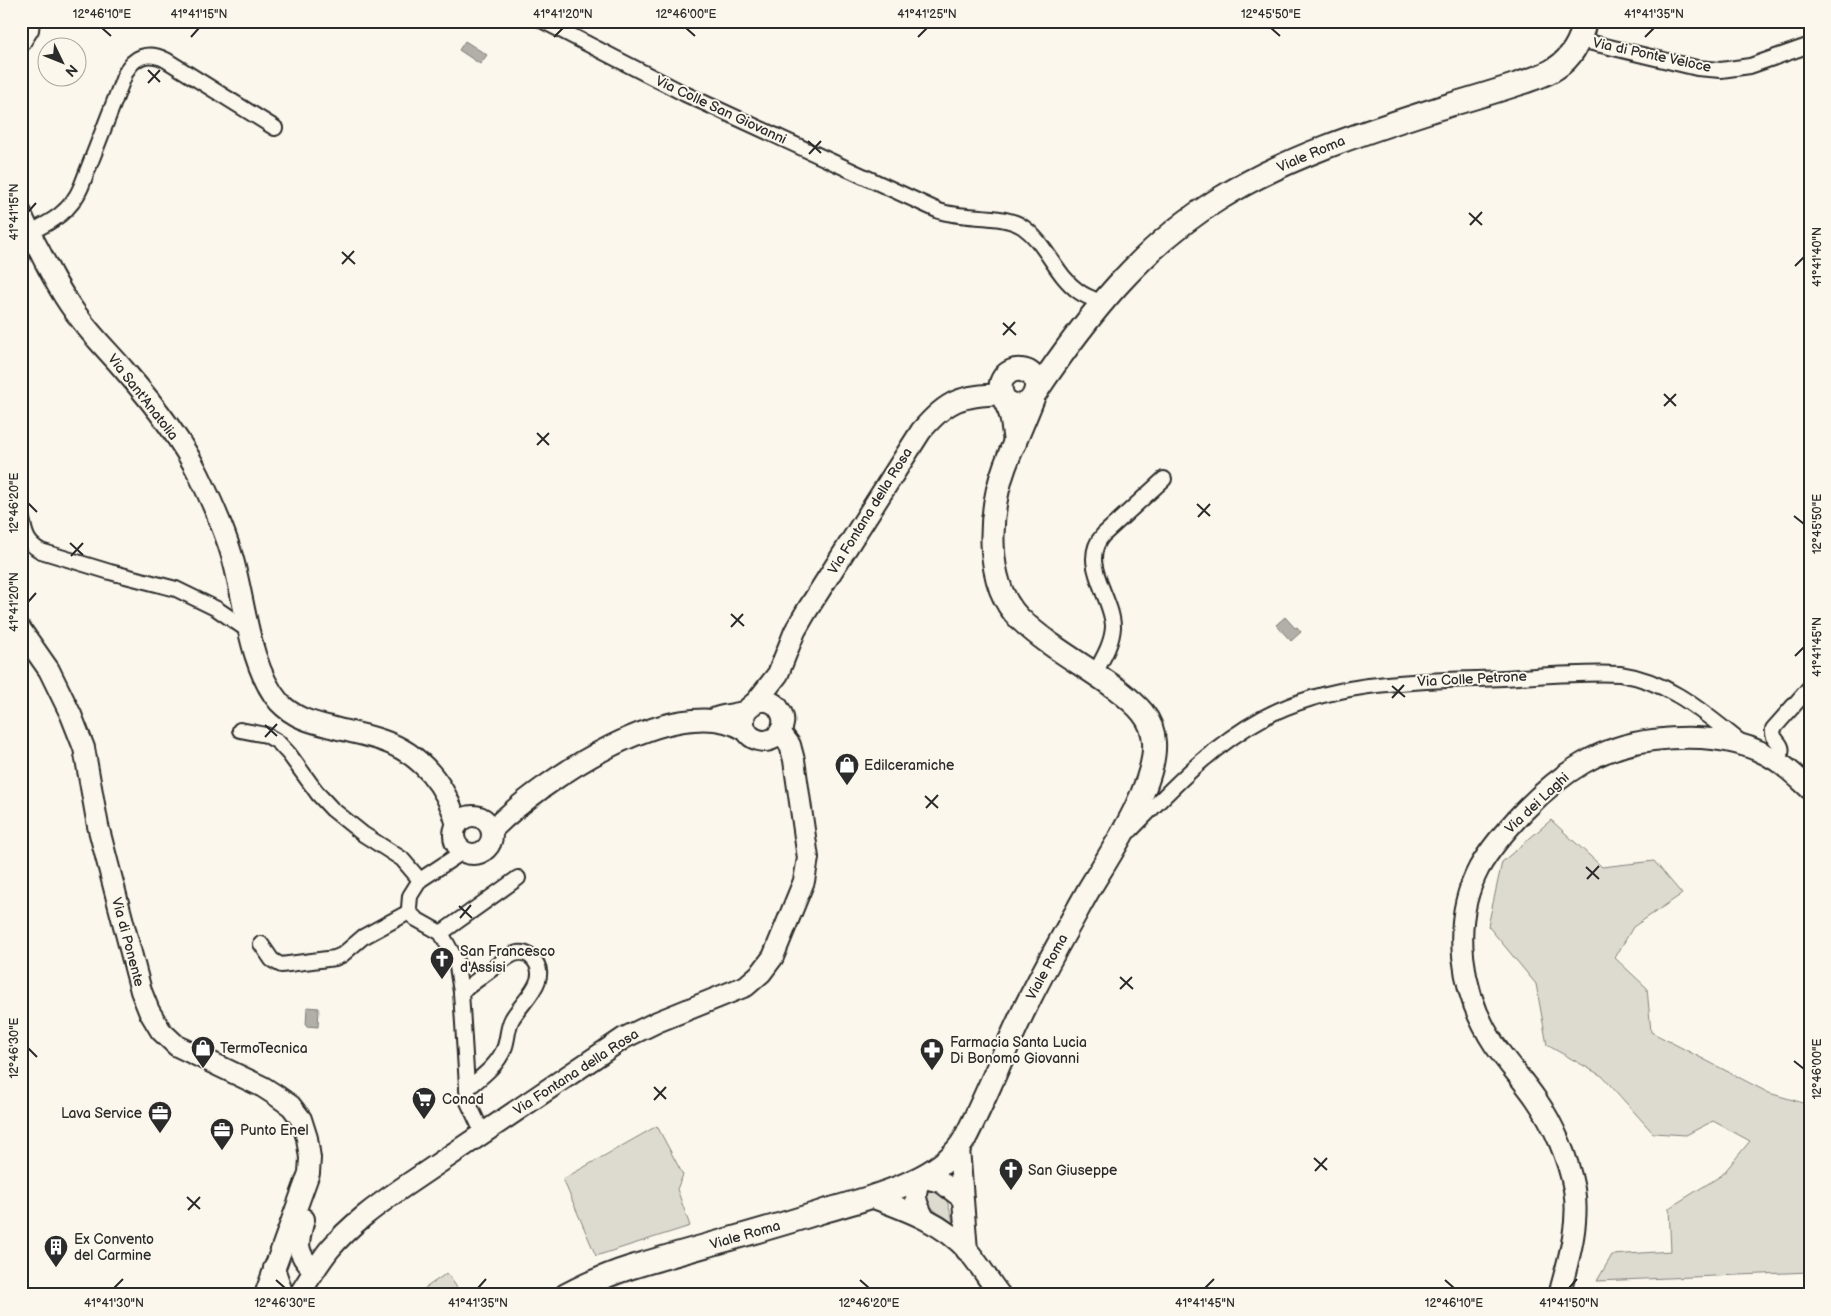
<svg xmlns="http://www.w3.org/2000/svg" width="1831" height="1316" viewBox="0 0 1831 1316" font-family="'Balsamiq Sans',sans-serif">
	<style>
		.green { fill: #dddad0; stroke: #84827e }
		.water { fill: #b1afa7; stroke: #7b7a75 }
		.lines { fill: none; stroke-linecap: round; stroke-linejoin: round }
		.street-casing { stroke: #2b2b2b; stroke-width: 18 }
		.secondary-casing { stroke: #2b2b2b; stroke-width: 24 }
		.primary-casing { stroke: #2b2b2b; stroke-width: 26 }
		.street { stroke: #fbf7ec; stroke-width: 14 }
		.secondary { stroke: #fbf7ec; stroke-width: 20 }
		.primary { stroke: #fbf7ec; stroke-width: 22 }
		.ticks { fill: none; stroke: #2b2b2b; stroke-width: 2 }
		.labels { text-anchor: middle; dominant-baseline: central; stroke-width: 4; stroke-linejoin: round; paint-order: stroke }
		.street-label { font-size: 14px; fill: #2b2b2b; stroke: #fbf7ec }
		.poi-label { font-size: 14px; fill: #2b2b2b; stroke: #fbf7ec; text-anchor: start }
		.neatline { fill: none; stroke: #2b2b2b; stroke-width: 2 }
		.ticks-label { font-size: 12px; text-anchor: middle; fill: #2b2b2b }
	</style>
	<rect width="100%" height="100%" fill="#fbf7ec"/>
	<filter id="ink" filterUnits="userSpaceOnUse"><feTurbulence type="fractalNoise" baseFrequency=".02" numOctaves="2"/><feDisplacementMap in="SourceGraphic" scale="10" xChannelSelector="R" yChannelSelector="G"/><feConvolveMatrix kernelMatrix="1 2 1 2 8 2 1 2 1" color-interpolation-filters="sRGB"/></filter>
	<g filter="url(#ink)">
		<g class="green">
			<polygon points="1551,820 1602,867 1654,861 1682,894 1633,927 1615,958 1647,988 1651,1032 1769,1093 1810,1105 1810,1272 1597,1281 1612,1255 1671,1251 1669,1208 1722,1175 1750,1141 1713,1121 1686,1135 1653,1133 1602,1076 1547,1045 1536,984 1488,926 1502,862"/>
			<polygon points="657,1126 683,1175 677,1189 690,1226 596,1256 563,1179"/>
			<polygon points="933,1188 944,1191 957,1234 926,1201 926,1194"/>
			<polygon points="447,1273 462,1295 415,1295"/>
		</g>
		<g class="water">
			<polygon points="465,41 487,55 480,64 459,50"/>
			<polygon points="1285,617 1295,628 1297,627 1301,632 1291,641 1276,625"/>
			<polygon points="307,1007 319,1008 318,1027 306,1026"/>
		</g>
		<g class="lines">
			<defs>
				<g id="street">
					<path d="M543,21L685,94L939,211C965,220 1003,213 1023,227C1046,243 1055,274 1078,291C1086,297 1094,299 1103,303"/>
					<polyline points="1580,40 1697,68 1721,70 1750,66 1810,45"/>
					<polyline points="21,46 31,30 32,21"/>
					<path d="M30,232C52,222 71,211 81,187L125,74C133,56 148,51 166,60L275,128"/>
					<path d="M21,515C25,530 24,542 41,551L110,572L176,589L217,609L249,631"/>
					<path d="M1095,673C1103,658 1112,644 1113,627C1113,597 1078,563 1103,535L1164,479"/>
					<polyline points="240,730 266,735 278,742 289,754 318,794 332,809 363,834 402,859 420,880"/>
					<path d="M1777,761C1790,742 1771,744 1773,729L1810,687"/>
					<path d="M1131,830C1172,788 1211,746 1263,718C1336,679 1423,681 1503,678C1542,676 1582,672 1620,674C1669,681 1704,713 1742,743"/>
					<polyline points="464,851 420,880 410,896 409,908 409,912 416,919 441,933 456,960 461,992 468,1102 483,1134"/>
					<polyline points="441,933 518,878"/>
					<polyline points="261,944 272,960 281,965 335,958 342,955 363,937 409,912"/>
					<path d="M461,992L508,957C516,952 523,951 530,956C555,977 522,1001 512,1019C507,1028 508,1040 504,1049C497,1066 480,1078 467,1089"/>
				</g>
				<g id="secondary">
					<path d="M21,213C26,226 33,239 40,252C52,276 64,299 81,320C94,338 111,354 125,371C153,403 180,437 199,475C211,500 224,528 232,556C245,600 249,667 279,702C294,718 311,722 331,727C348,732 365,734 381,740C421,753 447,786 457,825"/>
					<polyline points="21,630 49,670 71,715 84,748 98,826 141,991 149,1011 161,1031 177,1046 263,1087 277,1096 291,1106 301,1119 307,1138 310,1158 309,1173 265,1295"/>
					<path d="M756,702L778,674L795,631L806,612L921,431C948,399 961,396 1002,394"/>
					<path d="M716,718C723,715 741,714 746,710C752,706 754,701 762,701C769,700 776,704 779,709C782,713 784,719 783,724C778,753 734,742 746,711"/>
					<circle cx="473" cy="835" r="19"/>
					<path d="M492,830C540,782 676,688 745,730"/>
					<polyline points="959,1148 967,1251"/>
					<path d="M871,1197C906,1210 943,1223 968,1251C980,1265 989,1281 1000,1295"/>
					<path d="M924,1218C915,1201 913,1195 921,1177L941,1182L962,1198"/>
					<path d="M304,1219C298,1242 294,1252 314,1270"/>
					<polyline points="274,1268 283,1295"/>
					<path d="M299,1295C309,1279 318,1264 329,1250C350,1225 376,1206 402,1188L624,1038L657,1022L746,986L761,973L773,957L804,881L808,858L794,760L790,745L780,732"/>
					<path d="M1559,1295C1568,1262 1580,1224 1574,1189C1568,1158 1554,1125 1536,1099C1523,1080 1507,1063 1494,1044C1461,994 1450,923 1479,868C1491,847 1508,828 1524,811C1561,773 1600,746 1653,740C1695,735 1741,737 1777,761C1789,769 1799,779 1810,789"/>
				</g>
				<g id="primary">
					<path d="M1036,392C1085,319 1142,246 1219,199C1288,156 1368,131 1446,106C1470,99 1494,92 1518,84C1531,79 1545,76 1556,68C1573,57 1581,40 1585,21"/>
					<path d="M1004,399C1031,423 1051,374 1021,370C1015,369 1008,372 1004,377C994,390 1009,404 1011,416C1013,425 1014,434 1015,443"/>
					<path d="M566,1295C587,1284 609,1274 632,1267C695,1248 759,1232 821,1212C855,1202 890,1193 921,1177C938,1168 954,1157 964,1140C988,1094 1006,1045 1030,998C1048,962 1068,927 1088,891C1110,854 1157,785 1154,742C1153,718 1136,704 1118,690C1086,666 1049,647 1020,619C983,583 989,510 1005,466C1014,443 1024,421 1033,398"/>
				</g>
			</defs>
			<use href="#street" class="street-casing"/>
			<use href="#secondary" class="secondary-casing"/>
			<use href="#primary" class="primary-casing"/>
			<use href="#street" class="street"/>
			<use href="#secondary" class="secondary"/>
			<use href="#primary" class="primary"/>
		</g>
	</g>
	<path class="ticks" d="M102,28L111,36M686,28L695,36M1271,28L1280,36M191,37L199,28M554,37L563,28M918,37L927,28M1645,37L1654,28M148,70L160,82M148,83L160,70M808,141L821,153M809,154L821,141M28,212L36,203M1469,213L1482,225M1470,225L1482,212M342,252L355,264M342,264L354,251M1795,266L1804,257M1003,323L1016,335M1003,335L1015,322M1664,394L1676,406M1664,406L1676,394M537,433L549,445M537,445L549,433M28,503L37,512M1197,504L1210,516M1794,516L1804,524M1198,517L1210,504M70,543L83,555M71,556L83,543M28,602L36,593M731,614L744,626M731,627L743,614M1795,656L1804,647M1392,686L1405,697M1392,698L1404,685M265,725L277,736M265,737L277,724M925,796L938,808M926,808L938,795M1586,867L1599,879M1587,879L1599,866M459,906L472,918M460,918L471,905M1120,977L1133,989M1120,989L1132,977M28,1048L37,1057M1794,1061L1804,1069M654,1087L666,1099M654,1100L666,1087M1314,1158L1327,1170M1315,1171L1327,1158M187,1197L200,1209M188,1210L200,1197M276,1280L285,1288M860,1280L869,1288M1445,1280L1454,1288M114,1288L123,1279M478,1288L486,1279M1205,1288L1214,1279M1569,1288L1577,1279"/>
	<defs>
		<symbol id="shop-pin" viewBox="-11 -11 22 30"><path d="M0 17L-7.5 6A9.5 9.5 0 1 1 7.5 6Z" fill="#2b2b2b" stroke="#fbf7ec"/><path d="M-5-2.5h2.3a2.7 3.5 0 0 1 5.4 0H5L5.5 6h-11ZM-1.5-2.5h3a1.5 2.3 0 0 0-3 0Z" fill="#fff"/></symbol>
		<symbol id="church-pin" viewBox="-11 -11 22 30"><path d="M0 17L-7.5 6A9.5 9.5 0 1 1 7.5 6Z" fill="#2b2b2b" stroke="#fbf7ec"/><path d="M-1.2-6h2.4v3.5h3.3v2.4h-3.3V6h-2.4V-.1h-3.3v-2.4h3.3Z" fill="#fff"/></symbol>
		<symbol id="pharmacy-pin" viewBox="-11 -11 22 30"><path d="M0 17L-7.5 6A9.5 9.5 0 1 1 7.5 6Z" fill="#2b2b2b" stroke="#fbf7ec"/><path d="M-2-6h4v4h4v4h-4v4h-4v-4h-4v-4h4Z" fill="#fff"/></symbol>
		<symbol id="supermarket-pin" viewBox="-11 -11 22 30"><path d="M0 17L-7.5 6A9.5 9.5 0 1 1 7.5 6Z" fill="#2b2b2b" stroke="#fbf7ec"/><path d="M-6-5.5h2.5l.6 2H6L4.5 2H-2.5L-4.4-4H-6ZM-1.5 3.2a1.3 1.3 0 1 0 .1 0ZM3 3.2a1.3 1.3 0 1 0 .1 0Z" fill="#fff"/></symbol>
		<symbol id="office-pin" viewBox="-11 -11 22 30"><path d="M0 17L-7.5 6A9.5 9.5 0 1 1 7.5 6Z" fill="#2b2b2b" stroke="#fbf7ec"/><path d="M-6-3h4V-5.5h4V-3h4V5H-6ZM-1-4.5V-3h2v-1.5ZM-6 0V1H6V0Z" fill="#fff"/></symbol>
		<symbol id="building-pin" viewBox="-11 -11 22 30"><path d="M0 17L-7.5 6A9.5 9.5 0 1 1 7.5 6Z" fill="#2b2b2b" stroke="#fbf7ec"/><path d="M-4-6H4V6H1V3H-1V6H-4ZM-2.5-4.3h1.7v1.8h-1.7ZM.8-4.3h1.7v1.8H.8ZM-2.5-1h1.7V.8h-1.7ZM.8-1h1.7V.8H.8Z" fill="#fff"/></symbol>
	</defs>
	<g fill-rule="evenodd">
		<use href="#shop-pin" x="833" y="751" width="28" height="38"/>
		<use href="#church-pin" x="428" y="945" width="28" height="38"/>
		<use href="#shop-pin" x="189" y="1034" width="28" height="38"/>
		<use href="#pharmacy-pin" x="918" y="1036" width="28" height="38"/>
		<use href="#supermarket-pin" x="410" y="1085" width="28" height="38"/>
		<use href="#office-pin" x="146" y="1099" width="28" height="38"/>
		<use href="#office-pin" x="208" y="1116" width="28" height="38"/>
		<use href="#church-pin" x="997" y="1156" width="28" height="38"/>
		<use href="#building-pin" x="42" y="1233" width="28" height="38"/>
	</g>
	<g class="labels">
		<g class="street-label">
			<text transform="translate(1652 55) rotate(12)">Via di Ponte Veloce</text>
			<text transform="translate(721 110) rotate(25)">Via Colle San Giovanni</text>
			<text transform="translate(1311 154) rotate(-23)">Viale Roma</text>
			<text transform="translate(143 397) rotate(52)">Via Sant'Anatolia</text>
			<text transform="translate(870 511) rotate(-58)">Via Fontana della Rosa</text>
			<text transform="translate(1472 679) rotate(-3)">Via Colle Petrone</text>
			<text transform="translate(1537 803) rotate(-43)">Via dei Laghi</text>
			<text transform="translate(128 942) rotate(75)">Via di Ponente</text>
			<text transform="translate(1047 967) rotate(-62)">Viale Roma</text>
			<text transform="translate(576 1072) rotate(-33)">Via Fontana della Rosa</text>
			<text transform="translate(745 1235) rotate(-16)">Viale Roma</text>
		</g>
		<g class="poi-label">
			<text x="864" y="765">Edilceramiche</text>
			<text x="460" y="951">San Francesco<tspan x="460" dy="16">d'Assisi</tspan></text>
			<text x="950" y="1042">Farmacia Santa Lucia<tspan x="950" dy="16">Di Bonomo Giovanni</tspan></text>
			<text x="220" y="1048">TermoTecnica</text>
			<text x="442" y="1099">Conad</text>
			<text x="142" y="1113" text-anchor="end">Lava Service</text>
			<text x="240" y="1130">Punto Enel</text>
			<text x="1028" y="1170">San Giuseppe</text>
			<text x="74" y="1239">Ex Convento<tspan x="74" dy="16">del Carmine</tspan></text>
		</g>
	</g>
	<rect width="1831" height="1316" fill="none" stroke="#fbf7ec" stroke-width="55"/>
	<g transform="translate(62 62) rotate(133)"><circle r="24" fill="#fbf7ec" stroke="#a8a59f"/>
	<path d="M0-4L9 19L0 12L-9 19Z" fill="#2b2b2b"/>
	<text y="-8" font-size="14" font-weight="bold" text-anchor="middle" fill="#2b2b2b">N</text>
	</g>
	<rect x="28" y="28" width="1776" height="1260" class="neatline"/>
	<g class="ticks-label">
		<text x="102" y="18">12°46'10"E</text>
		<text x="199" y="18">41°41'15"N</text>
		<text x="563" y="18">41°41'20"N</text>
		<text x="686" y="18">12°46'00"E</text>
		<text x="927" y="18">41°41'25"N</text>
		<text x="1271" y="18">12°45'50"E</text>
		<text x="1654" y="18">41°41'35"N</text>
		<text transform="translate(14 212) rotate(-90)" y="4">41°41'15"N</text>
		<text transform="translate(1817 257) rotate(-90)" y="4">41°41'40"N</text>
		<text transform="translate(14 503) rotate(-90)" y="4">12°46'20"E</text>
		<text transform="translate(1817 524) rotate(-90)" y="4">12°45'50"E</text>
		<text transform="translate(14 602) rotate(-90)" y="4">41°41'20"N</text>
		<text transform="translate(1817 647) rotate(-90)" y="4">41°41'45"N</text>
		<text transform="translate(14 1048) rotate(-90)" y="4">12°46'30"E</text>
		<text transform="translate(1817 1069) rotate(-90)" y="4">12°46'00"E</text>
		<text x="114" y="1307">41°41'30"N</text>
		<text x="285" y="1307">12°46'30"E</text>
		<text x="478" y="1307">41°41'35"N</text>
		<text x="869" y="1307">12°46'20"E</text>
		<text x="1205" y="1307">41°41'45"N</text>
		<text x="1454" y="1307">12°46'10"E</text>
		<text x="1569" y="1307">41°41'50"N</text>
	</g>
</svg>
